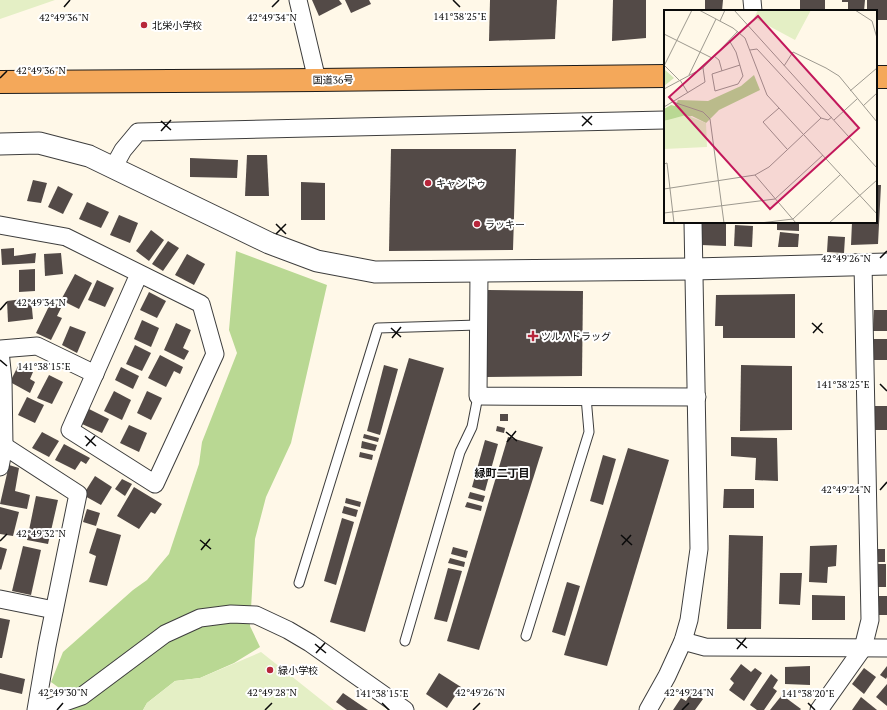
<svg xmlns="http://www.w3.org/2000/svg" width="887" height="710" viewBox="0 0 887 710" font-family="'PT Serif','Noto Sans JP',serif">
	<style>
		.forest { fill: #b9d893 }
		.pitch { fill: #e4efc5 }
		.building { fill: #534a47 }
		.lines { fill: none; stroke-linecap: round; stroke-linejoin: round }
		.service-casing { stroke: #3d3d3d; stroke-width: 11 }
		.minor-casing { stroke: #3d3d3d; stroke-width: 19 }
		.tertiary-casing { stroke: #3d3d3d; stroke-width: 23 }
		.trunk-casing { stroke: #1b1b1b; stroke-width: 24 }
		.service { stroke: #fff; stroke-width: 9 }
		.minor { stroke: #fff; stroke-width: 17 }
		.tertiary { stroke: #fff; stroke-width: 21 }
		.trunk { stroke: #f4a85a; stroke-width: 22 }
		.ticks { fill: none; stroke: #0a0a0a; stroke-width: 1.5 }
		.poi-dot { fill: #b7263b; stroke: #fff; stroke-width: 1.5 }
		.labels { text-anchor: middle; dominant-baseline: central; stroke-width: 4; stroke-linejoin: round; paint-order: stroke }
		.poi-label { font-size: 10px; fill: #0a0a0a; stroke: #fff; text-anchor: start }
		.street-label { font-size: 10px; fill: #0a0a0a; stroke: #fff }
		.neighbourhood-label { font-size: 11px; font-weight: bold; fill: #0a0a0a; stroke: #fff }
		.inset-road { fill: none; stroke: #9d998f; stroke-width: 1 }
		.view { fill: #c2185b; fill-opacity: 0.15; stroke: #c2185b; stroke-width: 2 }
		.inset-edge { fill: none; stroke: #0a0a0a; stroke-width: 2 }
		.ticks-label { font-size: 10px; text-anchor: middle; fill: #0a0a0a; stroke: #fff; stroke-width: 4; stroke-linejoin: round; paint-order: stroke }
	</style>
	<rect width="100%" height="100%" fill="#fff8e8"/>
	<polygon class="forest" points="236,251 327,285 291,443 266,497 255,539 250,626 260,647 234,663 200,678 175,681 147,703 143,710 62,710 62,690 51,682 63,652 133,590 147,580 169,554 199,464 202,442 237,353 229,330"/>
	<g class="pitch">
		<polygon points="0,0 55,0 0,19"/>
		<polygon points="261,652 334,710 143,710 147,703 175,681 200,678"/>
	</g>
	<g class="building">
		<polygon points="312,0 339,0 342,4 319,16"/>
		<polygon points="345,0 369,0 371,4 351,13"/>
		<polygon points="490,0 557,0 555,39 489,41"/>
		<polygon points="613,0 646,0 646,38 612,41"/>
		<polygon points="705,0 723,0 722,11 705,11"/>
		<rect x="800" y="0" width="25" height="11"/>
		<polygon points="842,0 865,0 864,11 848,11 848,2 842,2"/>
		<polygon points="867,0 887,0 887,20 876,20 876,11 867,11"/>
		<polygon points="391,149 516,149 513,250 389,251"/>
		<polygon points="247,155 267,155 269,196 245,196"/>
		<polygon points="190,158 238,160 237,178 190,177"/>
		<polygon points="33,180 47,183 41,203 27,201"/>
		<polygon points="301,182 325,183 325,220 301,220"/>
		<polygon points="876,185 881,185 878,244 851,245 852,222 876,222"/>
		<polygon points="58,186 73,194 63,214 48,207"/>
		<polygon points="87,202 109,212 101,228 79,219"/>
		<polygon points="119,215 138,223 130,243 110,235"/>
		<polygon points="701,222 726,222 726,246 701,245"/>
		<polygon points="777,222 799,222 799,231 777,230"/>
		<polygon points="735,225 753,226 752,247 734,246"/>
		<polygon points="151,230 164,240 149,261 136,251"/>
		<polygon points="780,232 799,234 798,247 778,247"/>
		<polygon points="828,236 845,237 844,253 827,252"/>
		<polygon points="168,241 179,248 163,271 152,264"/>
		<polygon points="14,248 14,256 36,253 35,263 2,265 1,249"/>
		<polygon points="61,253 63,274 45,276 44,254"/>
		<polygon points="187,254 205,264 194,285 175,275"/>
		<polygon points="35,269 35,291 19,292 19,270"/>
		<polygon points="75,274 92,283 79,309 61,300"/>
		<polygon points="97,280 114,288 105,307 88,300"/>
		<polygon points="488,290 583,291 582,376 486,377"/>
		<polygon points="149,292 166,301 157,318 140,310"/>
		<polygon points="795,294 795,338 723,338 723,326 715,326 716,295"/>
		<polygon points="31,298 33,319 8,322 7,301"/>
		<polygon points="51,302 62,306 57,316 62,318 51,340 36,333"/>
		<polygon points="874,310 887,310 887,331 873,331"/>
		<polygon points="142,320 159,328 151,347 134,339"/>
		<polygon points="176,323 191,330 183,348 189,351 184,360 164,350"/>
		<polygon points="70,326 86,332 77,353 62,345"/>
		<rect x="874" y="339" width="13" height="21"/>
		<polygon points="135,345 151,353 142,371 126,364"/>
		<polygon points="160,355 183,367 180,374 174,371 166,387 148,378"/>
		<polygon points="409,358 444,368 365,632 330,622"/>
		<polygon points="19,364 33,372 30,379 35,382 30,393 10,382"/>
		<polygon points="384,365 398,369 380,435 367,431"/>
		<polygon points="741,365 792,366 792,430 740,431"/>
		<polygon points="121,367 139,376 133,389 115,380"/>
		<polygon points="49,375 63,382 52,404 37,398"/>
		<polygon points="114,391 131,400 122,420 104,411"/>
		<polygon points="147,391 162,398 151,420 137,413"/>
		<polygon points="27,397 44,405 35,423 18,415"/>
		<rect x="871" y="406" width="16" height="24"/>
		<polygon points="89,409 109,419 102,433 82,424"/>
		<rect x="500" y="414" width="8" height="7"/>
		<polygon points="129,425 147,433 139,452 120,443"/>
		<polygon points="497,426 505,428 504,433 496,431"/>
		<polygon points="42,432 59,441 49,457 32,448"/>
		<polygon points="364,434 379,438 378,442 363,438"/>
		<polygon points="508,437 543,447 479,650 447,641"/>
		<polygon points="731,437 777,438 778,481 755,480 756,458 731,456"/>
		<polygon points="485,440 498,444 485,491 472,487"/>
		<polygon points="362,441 377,445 375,451 361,448"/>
		<polygon points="64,444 90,458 86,464 81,461 75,470 55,460"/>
		<polygon points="628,448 669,460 607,666 564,655"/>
		<polygon points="360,452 373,455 372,460 359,457"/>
		<polygon points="603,455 616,459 603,505 590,501"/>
		<polygon points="9,465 19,468 15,491 30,495 27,509 0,504"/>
		<polygon points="95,476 112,487 101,505 83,495"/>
		<polygon points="122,479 132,484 125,496 115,489"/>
		<polygon points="134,487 162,504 155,514 151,512 139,529 117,516"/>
		<polygon points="724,489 754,489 754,508 723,508"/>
		<polygon points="470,492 485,496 483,502 468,498"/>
		<polygon points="36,496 58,500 48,544 27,540"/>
		<polygon points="346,498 361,502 360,507 345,503"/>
		<polygon points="467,502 482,506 481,511 465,507"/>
		<polygon points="344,506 358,510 356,517 342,513"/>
		<polygon points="0,507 19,512 13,536 0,534"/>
		<polygon points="87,509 100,513 96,526 83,522"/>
		<polygon points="342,518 354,522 336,585 324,581"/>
		<polygon points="97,528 121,535 107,586 89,582 96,556 89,553"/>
		<polygon points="729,535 763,536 761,629 727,629"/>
		<polygon points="837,545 836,566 828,567 827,583 809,582 810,546"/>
		<polygon points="23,546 41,550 31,595 12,591"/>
		<polygon points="0,547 7,549 1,570 0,569"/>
		<polygon points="453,547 468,551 466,558 451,554"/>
		<polygon points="875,549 885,549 885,562 874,562"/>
		<polygon points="450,558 465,562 464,567 448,563"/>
		<rect x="874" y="564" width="12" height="23"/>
		<polygon points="448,568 462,571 447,622 434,619"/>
		<polygon points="780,573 802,573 800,605 779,604"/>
		<polygon points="567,582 580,586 565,636 552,632"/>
		<polygon points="812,595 845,596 845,620 812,620"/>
		<polygon points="876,596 887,596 887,615 875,615"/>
		<polygon points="0,618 10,620 2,658 0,658"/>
		<polygon points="741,664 751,672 755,668 762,673 744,701 729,690 734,683 730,679"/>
		<polygon points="810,666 810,685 785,684 785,667"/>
		<polygon points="887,666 887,677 886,679 880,675"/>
		<polygon points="864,668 876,677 864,694 852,684"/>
		<polygon points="0,673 25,679 22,694 0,689"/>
		<polygon points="439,673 461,687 447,708 426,694"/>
		<polygon points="771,674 778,680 773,688 777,691 764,710 757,710 750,705"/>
		<polygon points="887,684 887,706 876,697"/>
		<polygon points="692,691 703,699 695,710 673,710 681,698 686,701"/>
		<polygon points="343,693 368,710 347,710 336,702"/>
		<polygon points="782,695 801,709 800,710 770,710"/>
		<polygon points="861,697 877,710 852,710"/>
	</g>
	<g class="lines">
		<defs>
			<g id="service">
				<polyline points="299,583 378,328 478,325"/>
				<polyline points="526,636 589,432 586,397"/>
				<polyline points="405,641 460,452 472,427 478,396"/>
			</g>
			<g id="minor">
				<polyline points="298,0 317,80"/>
				<polyline points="752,0 753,11"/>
				<polyline points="113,168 123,150 138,132 665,120"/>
				<polyline points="0,225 66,237 201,304 215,354 155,484 70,430 139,274"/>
				<polyline points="479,272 478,396 697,397"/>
				<polyline points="0,349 37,346 95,374"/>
				<polyline points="0,351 3,380 4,446 0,467"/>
				<polyline points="4,446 78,494 47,646 36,710"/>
				<polyline points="0,599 54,610"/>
				<polyline points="683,641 705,647 887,648"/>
				<polyline points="42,710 82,696 165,634 200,618 231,614 256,615 288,630 310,643 405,710"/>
				<polyline points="648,710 667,676 683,641 689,620 699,549 693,222"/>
				<polyline points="819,710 863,648 870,620 863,264"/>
			</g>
			<polyline id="tertiary" points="0,144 39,143 89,156 269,243 317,261 375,272 693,269 887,264"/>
			<g id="trunk">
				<polyline points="876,77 887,77"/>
				<polyline points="0,82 317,80 665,76"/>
			</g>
		</defs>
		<use href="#service" class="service-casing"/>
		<use href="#minor" class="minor-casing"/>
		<use href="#tertiary" class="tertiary-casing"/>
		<use href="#trunk" class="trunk-casing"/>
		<use href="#service" class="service"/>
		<use href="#minor" class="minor"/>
		<use href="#tertiary" class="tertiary"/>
		<use href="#trunk" class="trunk"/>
	</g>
	<path class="ticks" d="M453,0L460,7M64,7L70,0M272,7L279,0M0,78L7,71M582,116L592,125M161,121L171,130M582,126L592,116M161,131L171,120M276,224L286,234M276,234L286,224M880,258L887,251M0,310L7,302M812,323L823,333M391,328L401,337M813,333L822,323M392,338L401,327M0,360L7,366M880,384L887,391M506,432L517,441M85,436L96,446M507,442L516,431M86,446L95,436M880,490L887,482M621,535L632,545M200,540L211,549M0,541L7,534M622,545L631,535M201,550L210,539M736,639L747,648M315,644L326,653M737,649L746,638M316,653L325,643M382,703L389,710M808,703L815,710M57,710L63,703M265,710L272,703M473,710L480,703M682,710L689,703"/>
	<g class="poi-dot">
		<circle cx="144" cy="25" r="4"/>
		<circle cx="428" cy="183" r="4"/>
		<circle cx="477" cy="224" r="4"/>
		<path d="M531 330h4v4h4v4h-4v4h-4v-4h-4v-4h4z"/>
		<circle cx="270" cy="670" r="4"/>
	</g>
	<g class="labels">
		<g class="poi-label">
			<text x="152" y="25">北栄小学校</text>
			<text x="436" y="183">キャンドゥ</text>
			<text x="485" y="224">ラッキー</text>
			<text x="541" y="336">ツルハドラッグ</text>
			<text x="278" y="670">緑小学校</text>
		</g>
		<g class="street-label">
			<text transform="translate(333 80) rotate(-1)">国道36号</text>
		</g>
		<g class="neighbourhood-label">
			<text x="502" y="473">緑町二丁目</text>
		</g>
	</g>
	<g transform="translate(664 10)">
		<rect width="213" height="213" fill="#fff8e8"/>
		<path d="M0,59L10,68L0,76Z" fill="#d3e7b3"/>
		<path d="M90,65L96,80L55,100L42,113L28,106L0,111V99L7,95L11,96L14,90L44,91L77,76Z" fill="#b9d893"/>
		<path d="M94,0H147L131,30L90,8ZM22,105L42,113L43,137L0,139V111Z" fill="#e4efc5"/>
		<path class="inset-road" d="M35,0L69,18L81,28L103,85L213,204M70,0L213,158M191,0L208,11L213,28M56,11L61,0M0,24L48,48M65,30L72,42L79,66L74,74L51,81L48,64L76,55M86,40L93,39L157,108M50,46L55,50L58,61M0,55L15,70M0,56L28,0M120,56L129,42L162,58L175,66L213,112M25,65L52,9M16,70L24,83M0,79L39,58L74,21M186,81L213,58M9,92L39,102L46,109L60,213M199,96L213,83M0,97L41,72L39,58M115,98L99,112L123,139M170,110L193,89M0,154L3,153L10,213M91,165L132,213M0,179L91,165L105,157L157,108L164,110L168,107M0,203L111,189L159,145M96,213L129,209L177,164M165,213L213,170"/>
		<path class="view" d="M94,6L195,118L106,199L5,87Z"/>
		<rect width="213" height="213" class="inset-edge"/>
	</g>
	<g class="ticks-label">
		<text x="460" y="20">141°38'25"E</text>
		<text x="64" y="21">42°49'36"N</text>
		<text x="272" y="21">42°49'34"N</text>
		<text x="41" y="74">42°49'36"N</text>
		<text x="846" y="262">42°49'26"N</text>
		<text x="41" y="306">42°49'34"N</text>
		<text x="44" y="370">141°38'15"E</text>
		<text x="843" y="388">141°38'25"E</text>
		<text x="846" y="493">42°49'24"N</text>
		<text x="41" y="537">42°49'32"N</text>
		<text x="63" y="696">42°49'30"N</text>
		<text x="272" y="696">42°49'28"N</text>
		<text x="480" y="696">42°49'26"N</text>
		<text x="689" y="696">42°49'24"N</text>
		<text x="382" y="697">141°38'15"E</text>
		<text x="808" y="697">141°38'20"E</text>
	</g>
</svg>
